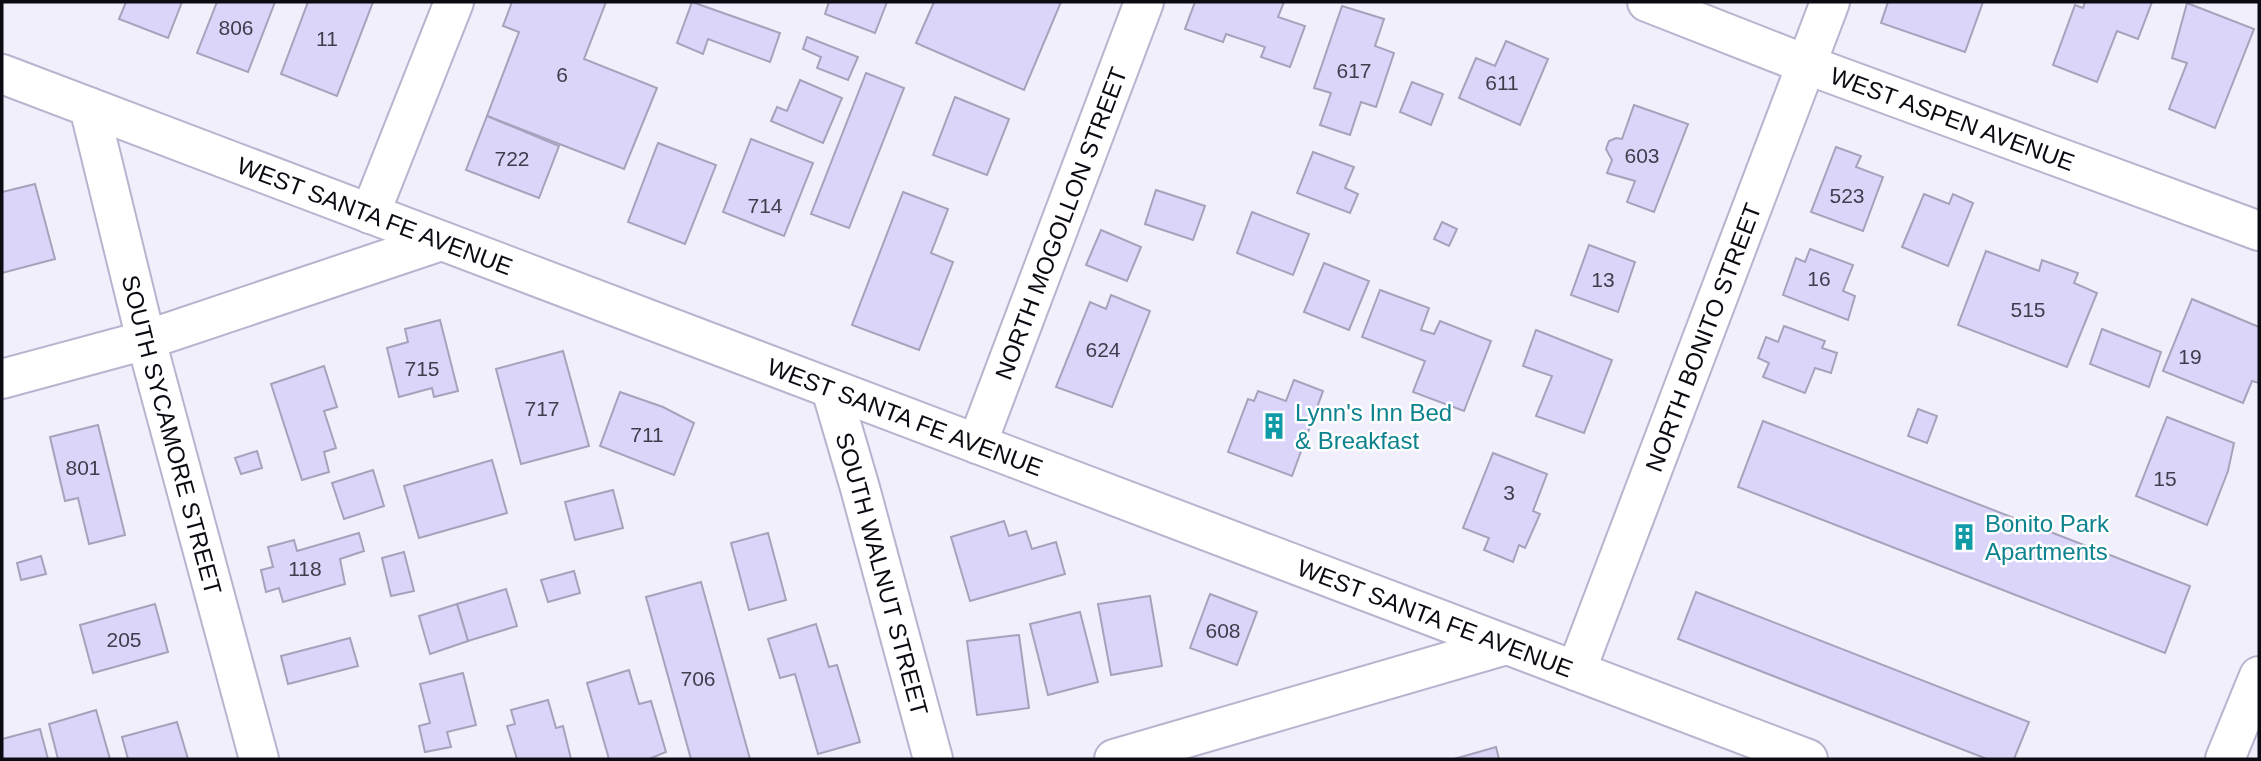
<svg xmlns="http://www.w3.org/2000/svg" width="2261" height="761" viewBox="0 0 2261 761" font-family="Arial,sans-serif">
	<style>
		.building { fill: #dcd5fa; stroke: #a7a2bc; stroke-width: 2 }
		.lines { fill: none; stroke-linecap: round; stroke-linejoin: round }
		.minor-casing { stroke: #b8b3ce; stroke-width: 42 }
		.minor { stroke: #fff; stroke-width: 38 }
		.labels { text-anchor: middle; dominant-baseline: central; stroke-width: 5; stroke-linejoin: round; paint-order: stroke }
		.number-label { font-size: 21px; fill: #403d4d }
		.street-label { font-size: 24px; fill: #0c0a13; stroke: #fff }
		.culture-label { font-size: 24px; fill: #0d838f; stroke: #fff; text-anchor: start }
	</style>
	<rect width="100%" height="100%" fill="#f1effb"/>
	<g class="building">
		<polygon points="126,2 182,2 168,38 119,19"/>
		<polygon points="217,2 275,2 248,72 197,53"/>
		<polygon points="308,2 373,2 337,96 281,74"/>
		<polygon points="512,2 606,2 584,59 657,88 624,169 487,116 519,32 503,26"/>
		<polygon points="692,2 780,33 770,62 708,39 703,54 677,43"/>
		<polygon points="829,2 887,2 875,33 825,14"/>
		<polygon points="934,2 1061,2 1024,90 916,43"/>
		<polygon points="1195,2 1284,2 1278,17 1305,26 1290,67 1261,57 1265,47 1226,34 1223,42 1185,29"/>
		<polygon points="1888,2 1983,2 1965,52 1881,23"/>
		<polygon points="2085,2 2152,2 2138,39 2117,31 2097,82 2053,65 2075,5 2083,8"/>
		<polygon points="2187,3 2254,29 2215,128 2169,109 2187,63 2172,58"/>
		<polygon points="1342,6 1384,19 1375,46 1394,53 1376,107 1361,102 1350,135 1320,125 1331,93 1314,88"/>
		<polygon points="807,37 858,57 848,80 817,68 821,57 803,49"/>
		<polygon points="1506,41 1548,59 1520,125 1459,98 1476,58 1495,66"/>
		<polygon points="866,73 904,88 849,228 811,214"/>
		<polygon points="800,80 842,98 823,143 771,121 777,107 787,111"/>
		<polygon points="1412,82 1443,94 1431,125 1400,112"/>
		<polygon points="955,97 1009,119 987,175 933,155"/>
		<polygon points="1634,105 1688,124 1654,212 1627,202 1635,181 1607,173 1612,160 1606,149 1609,141 1616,138 1622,139"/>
		<polygon points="487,116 559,146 539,198 466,170"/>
		<polygon points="751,139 813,163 784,236 723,212"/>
		<polygon points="658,143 716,165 685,244 628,222"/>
		<polygon points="1836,147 1861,156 1856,167 1883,177 1863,231 1811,212"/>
		<polygon points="1313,152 1354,167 1345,188 1358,194 1350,213 1297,193"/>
		<polygon points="35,184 55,259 2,273 2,192"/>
		<polygon points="1156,190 1205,206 1193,240 1145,224"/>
		<polygon points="903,192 948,209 931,253 953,262 919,350 852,325"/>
		<polygon points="1924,194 1949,204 1953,194 1973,203 1948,266 1902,247"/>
		<polygon points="1252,212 1309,234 1293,275 1237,253"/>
		<polygon points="1442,222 1457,229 1449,246 1434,239"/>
		<polygon points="1101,230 1141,247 1127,281 1086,265"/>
		<polygon points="1589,245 1635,262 1618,312 1571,295"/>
		<polygon points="1810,249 1853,265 1843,291 1855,296 1848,320 1783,295 1796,258 1805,262"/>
		<polygon points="1986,251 2039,271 2042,260 2078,273 2074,283 2097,293 2067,367 1958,325"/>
		<polygon points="1324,263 1369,281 1349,330 1304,312"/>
		<polygon points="1380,290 1429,308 1421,330 1434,334 1440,321 1491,341 1464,411 1413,392 1425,361 1362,337"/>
		<polygon points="1111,295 1150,311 1112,407 1056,387 1090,302 1106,309"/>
		<polygon points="2192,299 2259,327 2259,383 2252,381 2243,403 2163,371"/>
		<polygon points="440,320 458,391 434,397 432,388 399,397 387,348 408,342 405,329"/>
		<polygon points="1784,326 1825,341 1822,348 1837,353 1831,373 1815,368 1805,393 1763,377 1769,363 1758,358 1766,337 1778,342"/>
		<polygon points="2102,329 2161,352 2149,387 2090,364"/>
		<polygon points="1536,330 1612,360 1584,433 1536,416 1552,376 1523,366"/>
		<polygon points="563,351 589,446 521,464 496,369"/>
		<polygon points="324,366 337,407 324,411 336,448 324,452 329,472 302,480 271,384"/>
		<polygon points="1294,380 1323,391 1292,476 1228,452 1248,399 1254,401 1258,391 1286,401"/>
		<polygon points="620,392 663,407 694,423 674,475 600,446"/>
		<polygon points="1918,409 1937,416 1927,443 1908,436"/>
		<polygon points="2167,417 2234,443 2228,471 2207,525 2136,496"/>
		<polygon points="1763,421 2190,586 2165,653 1738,487"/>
		<polygon points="98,425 125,535 89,544 78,498 65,501 50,437"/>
		<polygon points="257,451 262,468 241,474 235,458"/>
		<polygon points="1493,453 1547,474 1533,511 1540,514 1525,548 1519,545 1513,562 1484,550 1489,538 1463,528"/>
		<polygon points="492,460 507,513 419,538 404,486"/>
		<polygon points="373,470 384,506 344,519 332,483"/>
		<polygon points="613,490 623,528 575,540 565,502"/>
		<polygon points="1004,521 1009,536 1026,531 1032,549 1056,542 1065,574 970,601 951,537"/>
		<polygon points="359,533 364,551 340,559 345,584 283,602 279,588 266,592 261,570 273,567 268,547 294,540 297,551"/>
		<polygon points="768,533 786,600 749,610 731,543"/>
		<polygon points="404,552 414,591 391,596 382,558"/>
		<polygon points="41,556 46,574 21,580 17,563"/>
		<polygon points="574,571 580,593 548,602 541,580"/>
		<polygon points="701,582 750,759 691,759 646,597"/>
		<polygon points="506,589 517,626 468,641 457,604"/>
		<polygon points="1696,592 2029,722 2014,759 1987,759 1678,639"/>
		<polygon points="1210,594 1257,612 1237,665 1190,648"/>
		<polygon points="1150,596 1162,666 1111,675 1098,604"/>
		<polygon points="155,604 168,652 93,673 80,625"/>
		<polygon points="457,604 468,641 430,654 419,616"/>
		<polygon points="1080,612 1098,682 1048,695 1030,624"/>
		<polygon points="816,624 829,667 837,665 860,742 818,754 795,674 780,678 768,639"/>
		<polygon points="1019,635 1029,708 977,715 967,641"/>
		<polygon points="350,638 358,666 288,684 281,656"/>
		<polygon points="629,670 639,704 651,701 666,752 649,759 609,759 587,683"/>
		<polygon points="463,673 476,725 447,732 451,747 425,752 419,726 430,723 420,684"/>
		<polygon points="548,700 556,728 563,726 571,759 517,759 507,726 515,724 511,710"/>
		<polygon points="96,710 110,759 58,759 49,724"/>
		<polygon points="177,722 188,759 128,759 122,737"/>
		<polygon points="40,729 48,759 2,759 2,739"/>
		<polygon points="1496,747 1499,759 1454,759"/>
	</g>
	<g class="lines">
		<defs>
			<g id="minor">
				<path id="s1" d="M1647,2L1805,64L2259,231"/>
				<path id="s2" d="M2,74L1808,759"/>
				<path id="s3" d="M89,107L146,340L259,759"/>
				<polyline points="370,214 454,2"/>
				<polyline points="2,379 146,340 441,241"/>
				<path id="s4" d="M831,389L860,488L933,759"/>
				<path id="s5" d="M977,444L1144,2"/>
				<path id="s6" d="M1576,671L1830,2"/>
				<polyline points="1114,759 1506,645"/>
				<polyline points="2225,759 2259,676"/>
			</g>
		</defs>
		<use href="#minor" class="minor-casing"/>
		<use href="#minor" class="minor"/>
	</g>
	<defs>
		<symbol id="building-bare" viewBox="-9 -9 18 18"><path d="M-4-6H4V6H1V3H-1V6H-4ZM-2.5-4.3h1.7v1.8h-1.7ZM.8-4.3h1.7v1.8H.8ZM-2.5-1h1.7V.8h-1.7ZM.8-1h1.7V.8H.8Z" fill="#0f9aa8" stroke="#fff" stroke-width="2.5" paint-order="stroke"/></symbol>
	</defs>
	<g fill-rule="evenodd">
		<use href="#building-bare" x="1255" y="407" width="38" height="38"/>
		<use href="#building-bare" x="1945" y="518" width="38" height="38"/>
	</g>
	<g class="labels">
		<g class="number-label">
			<text x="236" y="27">806</text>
			<text x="327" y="38">11</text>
			<text x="1354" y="70">617</text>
			<text x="562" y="74">6</text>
			<text x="1502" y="82">611</text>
			<text x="1642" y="155">603</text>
			<text x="512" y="158">722</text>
			<text x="1847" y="195">523</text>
			<text x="765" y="205">714</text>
			<text x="1819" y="278">16</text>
			<text x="1603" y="279">13</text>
			<text x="2028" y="309">515</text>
			<text x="1103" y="349">624</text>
			<text x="2190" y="356">19</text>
			<text x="422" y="368">715</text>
			<text x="542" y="408">717</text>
			<text x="647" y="434">711</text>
			<text x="83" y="467">801</text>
			<text x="2165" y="478">15</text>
			<text x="1509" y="492">3</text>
			<text x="305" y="568">118</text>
			<text x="1223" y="630">608</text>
			<text x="124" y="639">205</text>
			<text x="698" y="678">706</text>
		</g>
		<g class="street-label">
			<text stroke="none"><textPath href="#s1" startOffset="327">WEST ASPEN AVENUE</textPath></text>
			<text stroke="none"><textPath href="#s2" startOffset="399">WEST SANTA FE AVENUE</textPath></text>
			<text stroke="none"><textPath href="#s5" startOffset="236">NORTH MOGOLLON STREET</textPath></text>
			<text stroke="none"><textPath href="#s6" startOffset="357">NORTH BONITO STREET</textPath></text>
			<text stroke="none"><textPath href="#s2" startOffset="966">WEST SANTA FE AVENUE</textPath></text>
			<text stroke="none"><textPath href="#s3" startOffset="338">SOUTH SYCAMORE STREET</textPath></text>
			<text stroke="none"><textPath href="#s4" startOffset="192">SOUTH WALNUT STREET</textPath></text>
			<text stroke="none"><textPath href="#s2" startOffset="1533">WEST SANTA FE AVENUE</textPath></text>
		</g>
		<g class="culture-label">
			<text x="1295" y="412">Lynn's Inn Bed<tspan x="1295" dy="28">&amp; Breakfast</tspan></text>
			<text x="1985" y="523">Bonito Park<tspan x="1985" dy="28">Apartments</tspan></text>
		</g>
	</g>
	<rect width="2261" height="761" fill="none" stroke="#0c0a13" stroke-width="7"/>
</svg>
